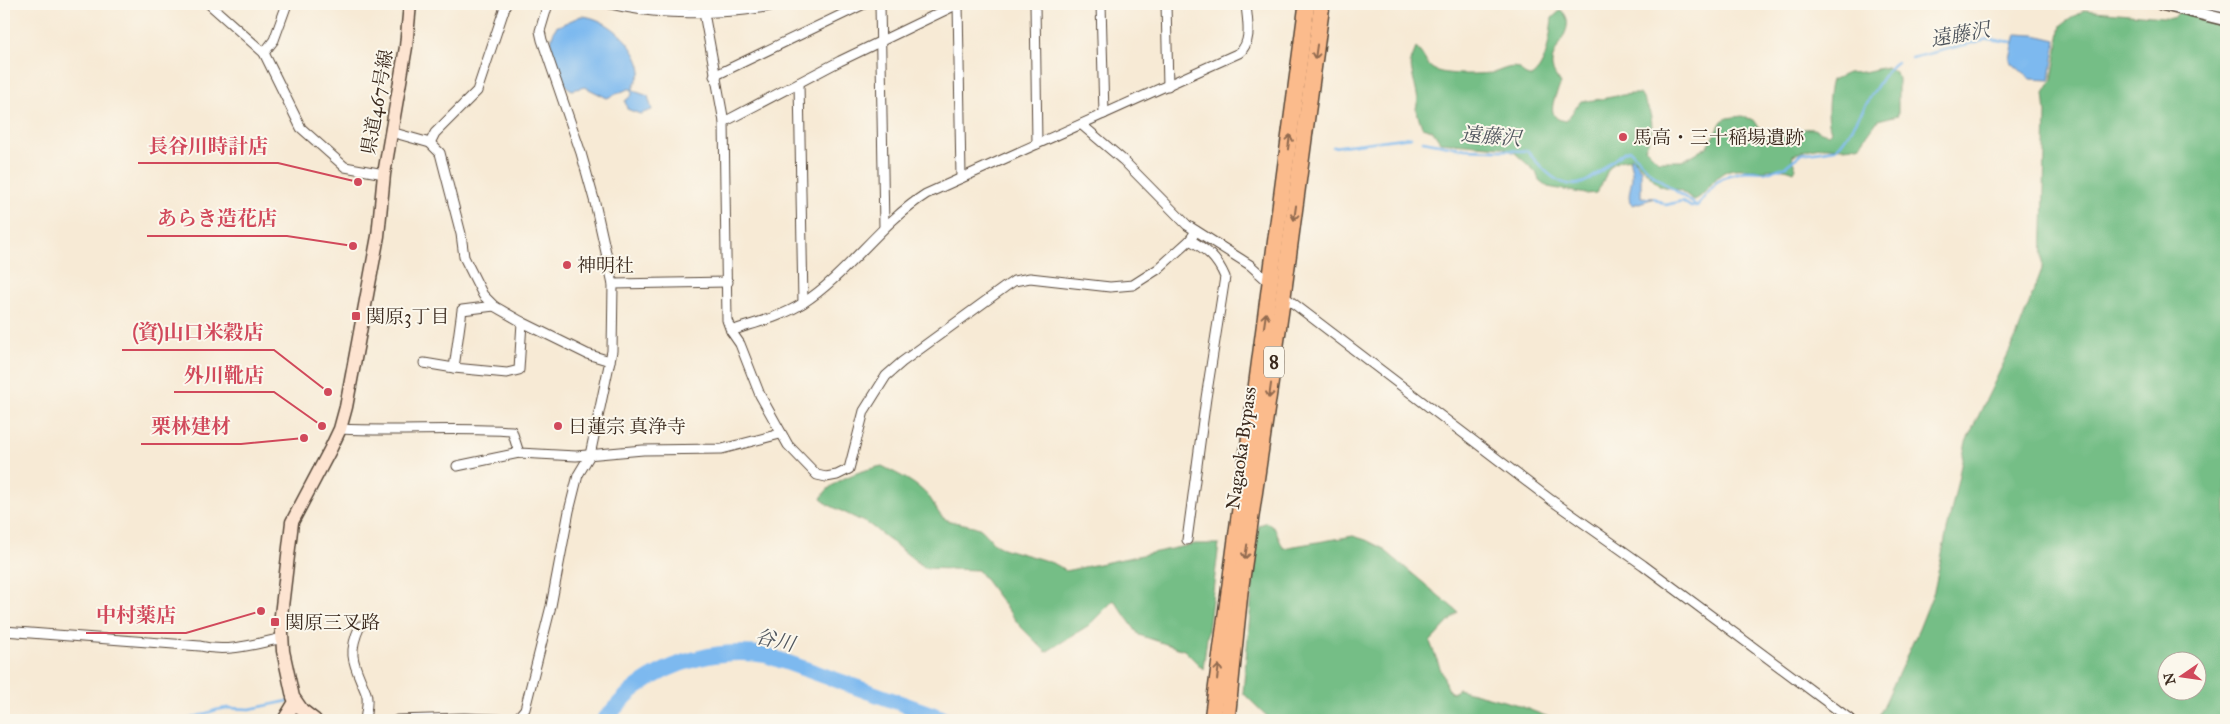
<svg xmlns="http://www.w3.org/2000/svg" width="2230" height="724" viewBox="0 0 2230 724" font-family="'IM FELL Great Primer','Noto Serif JP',serif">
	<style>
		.forest { fill: #74be86; stroke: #587452; fill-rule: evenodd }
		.water { fill: #7db9ef; stroke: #5c7286 }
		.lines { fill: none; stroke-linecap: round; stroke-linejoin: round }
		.stream { stroke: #7db9ef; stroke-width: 2.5 }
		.river { stroke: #7db9ef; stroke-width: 16 }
		.minor-casing { stroke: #574739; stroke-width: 11 }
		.tertiary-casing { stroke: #574739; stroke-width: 14 }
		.secondary-casing { stroke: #574739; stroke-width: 15 }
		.trunk-casing { stroke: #574739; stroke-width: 18 }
		.minor { stroke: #fff; stroke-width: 9 }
		.tertiary { stroke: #fff; stroke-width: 11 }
		.secondary { stroke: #fde4d1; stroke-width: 12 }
		.trunk { stroke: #fbbb8c; stroke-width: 15 }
		.oneway { stroke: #916b50 }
		.poi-dot { fill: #d1495b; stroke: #fbf7ec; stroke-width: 2 }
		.labels { text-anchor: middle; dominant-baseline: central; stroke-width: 4; stroke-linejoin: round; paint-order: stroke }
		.shield { fill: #fbf7ec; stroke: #75685c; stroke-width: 1 }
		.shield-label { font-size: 18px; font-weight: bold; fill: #3b2a1e }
		.street-label { font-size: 19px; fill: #3b2a1e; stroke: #fbf7ec }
		.poi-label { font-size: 19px; fill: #3b2a1e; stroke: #fbf7ec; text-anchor: start }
		.water-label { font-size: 20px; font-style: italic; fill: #4f555d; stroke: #fbf7ec }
		.leader { fill: none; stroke: #d1495b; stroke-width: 2 }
		.callout-dot { fill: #d1495b; stroke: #fbf7ec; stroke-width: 2 }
		.callout-label { font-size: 20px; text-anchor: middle; font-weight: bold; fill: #d1495b; stroke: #fbf7ec; stroke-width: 4; stroke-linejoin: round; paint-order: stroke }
	</style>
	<rect width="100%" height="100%" fill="#fbf7ec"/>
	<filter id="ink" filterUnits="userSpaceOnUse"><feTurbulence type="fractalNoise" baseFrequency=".02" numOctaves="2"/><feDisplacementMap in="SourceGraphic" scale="10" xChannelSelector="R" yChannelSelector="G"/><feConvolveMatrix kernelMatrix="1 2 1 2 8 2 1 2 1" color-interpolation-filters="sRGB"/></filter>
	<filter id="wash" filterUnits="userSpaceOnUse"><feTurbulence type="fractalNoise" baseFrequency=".0096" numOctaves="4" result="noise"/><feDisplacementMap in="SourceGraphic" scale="20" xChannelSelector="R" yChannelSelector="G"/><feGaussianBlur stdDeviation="1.12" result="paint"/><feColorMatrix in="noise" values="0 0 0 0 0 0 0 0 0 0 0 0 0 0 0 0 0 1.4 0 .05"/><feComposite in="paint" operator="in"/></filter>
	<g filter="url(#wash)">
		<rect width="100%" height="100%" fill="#f7ead5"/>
		<g class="forest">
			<path d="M2185,4H2226V720H1877L1919,629L1934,591L1966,442L2017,335L2042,269L2046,113L2044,93L2052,80L2061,25L2084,10L2174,18ZM2168,662H2198V692H2168Z"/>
			<path d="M1561,10C1579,26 1554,44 1552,63C1551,72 1557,77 1561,84C1554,97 1544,119 1566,121L1581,101C1601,101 1621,93 1640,94C1652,112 1657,128 1645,148L1658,161H1682L1707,147L1722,121L1727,118L1742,116L1754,120L1767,139C1783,142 1796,126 1813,129C1818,130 1822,133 1828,134L1831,131C1826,118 1828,93 1832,80L1848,73L1864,72L1886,67L1896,72L1898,79V115L1878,120L1860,145C1848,149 1840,148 1828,147C1816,146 1804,151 1793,155L1792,160L1796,168L1794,172C1783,167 1778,169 1767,170C1750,172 1733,163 1719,176C1710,183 1704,197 1694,200L1680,190L1660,186L1634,159C1603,160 1611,173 1596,193L1586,194L1548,187L1539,180L1536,172L1515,153L1502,147L1440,142L1432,130L1422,127L1416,109L1418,99L1410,63L1416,48C1424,54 1425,64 1433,69C1444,76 1479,74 1492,73C1502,71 1508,65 1519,68L1524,74L1531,77C1547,67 1550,36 1552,18Z"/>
			<path d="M882,466C899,475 916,482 929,497C934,503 937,512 942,517C951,524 968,523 979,528C986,532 991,542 998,546C1012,553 1057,560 1065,571L1195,544H1219L1203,669L1184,650L1139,635L1114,600L1089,625L1046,652L1020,626L978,570L925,568L870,525L829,505L821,499C829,480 863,470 882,466Z"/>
			<polygon points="1266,522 1275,529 1283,548 1353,536 1366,540 1382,548 1458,612 1430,642 1449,691 1453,693 1458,689 1515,704 1556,720 1389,720 1388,717 1380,720 1271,720 1243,693 1258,526"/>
		</g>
		<g class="water">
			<path d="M581,16C607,17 637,45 641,71L633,88L634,91L648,96L652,110L640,114L627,109L625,101L632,95V89H628L607,98L585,87L572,90C553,80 545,46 556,27Z"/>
			<polygon points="2016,34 2035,35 2056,40 2050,80 2030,79 2012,63 2010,58"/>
			<path d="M1631,156L1641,170V197L1654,198L1633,205L1630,203C1627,192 1633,184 1632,173C1632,167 1628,163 1631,156Z"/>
		</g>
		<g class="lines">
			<g class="stream">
				<polyline points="1912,58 1988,39 2013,42"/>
				<path d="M1423,141L1465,149L1527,151C1544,171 1566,198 1593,177C1600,173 1605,167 1611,162C1618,157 1621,152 1630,150L1652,174L1697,206L1717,182L1729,175L1746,171L1770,172L1786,166L1801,154L1835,149L1839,146C1857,127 1880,72 1897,62"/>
				<polyline points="1333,147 1411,137"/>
				<polyline points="1654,198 1666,205 1682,201 1691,207 1695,206"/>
				<polyline points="186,720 216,710 227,708 250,709 288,701"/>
			</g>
			<path class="river" d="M604,720C615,709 624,696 637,687C673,660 722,648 766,655L948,720"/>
		</g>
	</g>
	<g filter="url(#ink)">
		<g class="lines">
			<defs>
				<g id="minor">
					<polyline points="209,4 264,53 301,128 345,167 384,174"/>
					<path d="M610,4C651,14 691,14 734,11C748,10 763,9 776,4"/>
					<polyline points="880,4 884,227"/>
					<path d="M958,4L840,61L724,122L727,320L731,331C754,323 782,317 803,303C847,275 879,224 926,194L1239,53C1253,42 1247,20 1246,4"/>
					<polyline points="958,4 961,178"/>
					<polyline points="1035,4 1037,144"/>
					<polyline points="1101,4 1104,114"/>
					<polyline points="1166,4 1168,86"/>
					<polyline points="704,13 724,122"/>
					<polyline points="264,53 274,40 287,4"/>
					<polyline points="714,76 864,4"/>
					<polyline points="799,83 803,303"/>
					<polyline points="1082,125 1123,160 1187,225 1250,265 1272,285"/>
					<polyline points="391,132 430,143 440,153 461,234 464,257 483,295 494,306 522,322 587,354 610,361"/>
					<polyline points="430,143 435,133 477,91 506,4"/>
					<polyline points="613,284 728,282"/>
					<polyline points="1281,294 1551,500 1643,565 1851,720"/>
					<polyline points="494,306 462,310 454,368 507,373 519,370 522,322"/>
					<polyline points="731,331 740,344 760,395 788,445 817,475 826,477 837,475 849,469 864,411 886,376 902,362 1005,287 1014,281 1030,278 1110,287 1133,285 1158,269 1190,240 1196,231"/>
					<polyline points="424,363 454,368"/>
					<path d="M340,429C398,432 454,427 512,431L519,453"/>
					<polyline points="457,466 519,453 576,456 643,450 722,449 780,434"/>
					<path d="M1187,540L1206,398L1225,277C1217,258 1207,250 1190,240"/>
					<path d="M360,626C346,656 355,665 366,693C369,700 366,712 365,720"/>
					<path d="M4,631L200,646C227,653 256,644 282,638"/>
					<polyline points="397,720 464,718 517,720"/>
					<polyline points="516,720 525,709 551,606 569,511 578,475 590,455 612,351 613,284 595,203 581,153 542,40 540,31 548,4"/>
				</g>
				<g id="tertiary">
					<polyline points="2161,4 2226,20"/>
					<polyline points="2211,4 2226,7"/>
				</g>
				<g id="secondary">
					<polyline points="284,720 295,702"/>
					<polyline points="315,720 302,710 293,697 283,651 281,615 292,522 330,450 340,429 346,407 378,236 384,174 406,47 410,4"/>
				</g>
				<g id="trunk">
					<polyline points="1212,720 1307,4"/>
					<polyline points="1227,720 1240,592 1283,296 1322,4"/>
				</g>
			</defs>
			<use href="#minor" class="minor-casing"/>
			<use href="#tertiary" class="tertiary-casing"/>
			<use href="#secondary" class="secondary-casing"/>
			<use href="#trunk" class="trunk-casing"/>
			<use href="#minor" class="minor"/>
			<use href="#tertiary" class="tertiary"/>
			<use href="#secondary" class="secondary"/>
			<use href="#trunk" class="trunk"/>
		</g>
		<defs><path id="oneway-shaft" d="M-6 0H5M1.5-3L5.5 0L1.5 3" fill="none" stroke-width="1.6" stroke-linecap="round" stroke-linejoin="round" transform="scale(1.25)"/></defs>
		<g class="oneway">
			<use href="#oneway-shaft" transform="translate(1316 52) rotate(98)"/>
			<use href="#oneway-shaft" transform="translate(1289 142) rotate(-82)"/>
			<use href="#oneway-shaft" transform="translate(1295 213) rotate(98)"/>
			<use href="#oneway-shaft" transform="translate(1265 320) rotate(-82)"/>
			<use href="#oneway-shaft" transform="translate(1270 391) rotate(98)"/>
			<use href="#oneway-shaft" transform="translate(1246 552) rotate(99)"/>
			<use href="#oneway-shaft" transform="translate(1218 672) rotate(-83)"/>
		</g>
	</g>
	<g class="poi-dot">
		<circle cx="1623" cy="137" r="5"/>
		<circle cx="567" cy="265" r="5"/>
		<rect x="351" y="311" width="10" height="10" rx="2.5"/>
		<circle cx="558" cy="426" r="5"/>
		<rect x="270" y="617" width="10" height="10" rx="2.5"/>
	</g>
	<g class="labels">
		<rect class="shield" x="1264" y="346.5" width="20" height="31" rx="4"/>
		<g class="shield-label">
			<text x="1274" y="362">8</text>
		</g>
		<g class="street-label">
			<text transform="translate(377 102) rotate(-80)">県道467号線</text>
			<text transform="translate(1241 448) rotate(-82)">Nagaoka Bypass</text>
		</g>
		<g class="poi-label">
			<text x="1633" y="137">馬高・三十稲場遺跡</text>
			<text x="577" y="265">神明社</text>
			<text x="366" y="316">関原3丁目</text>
			<text x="568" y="426">日蓮宗 真浄寺</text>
			<text x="285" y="622">関原三叉路</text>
		</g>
		<g class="water-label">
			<text transform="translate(1960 34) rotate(-10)">遠藤沢</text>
			<text transform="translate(1491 136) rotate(5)">遠藤沢</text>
			<text transform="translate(775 640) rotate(13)">谷川</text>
		</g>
	</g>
	<path class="leader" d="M358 182L278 163H138M353 246L287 236H147M328 392L274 350H122M322 426L274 392H174M304 438L241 444H141M261 611L186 633H86"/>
	<g class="callout-dot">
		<circle cx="358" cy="182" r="5"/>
		<circle cx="353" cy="246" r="5"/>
		<circle cx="328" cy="392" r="5"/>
		<circle cx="322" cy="426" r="5"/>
		<circle cx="304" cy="438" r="5"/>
		<circle cx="261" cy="611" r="5"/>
	</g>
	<g class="callout-label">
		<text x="208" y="153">長谷川時計店</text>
		<text x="217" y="225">あらき造花店</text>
		<text x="198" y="339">(資)山口米穀店</text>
		<text x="224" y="382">外川靴店</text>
		<text x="191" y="433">栗林建材</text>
		<text x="136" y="622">中村薬店</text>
	</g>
	<rect width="2230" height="724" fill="none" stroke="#fbf7ec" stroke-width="20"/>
	<g transform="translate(2182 676) rotate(257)"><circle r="24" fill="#fbf7ec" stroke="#aea59a"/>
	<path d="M0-4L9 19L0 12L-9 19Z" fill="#d1495b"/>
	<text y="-8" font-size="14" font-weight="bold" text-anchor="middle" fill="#3b2a1e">N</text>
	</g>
</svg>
